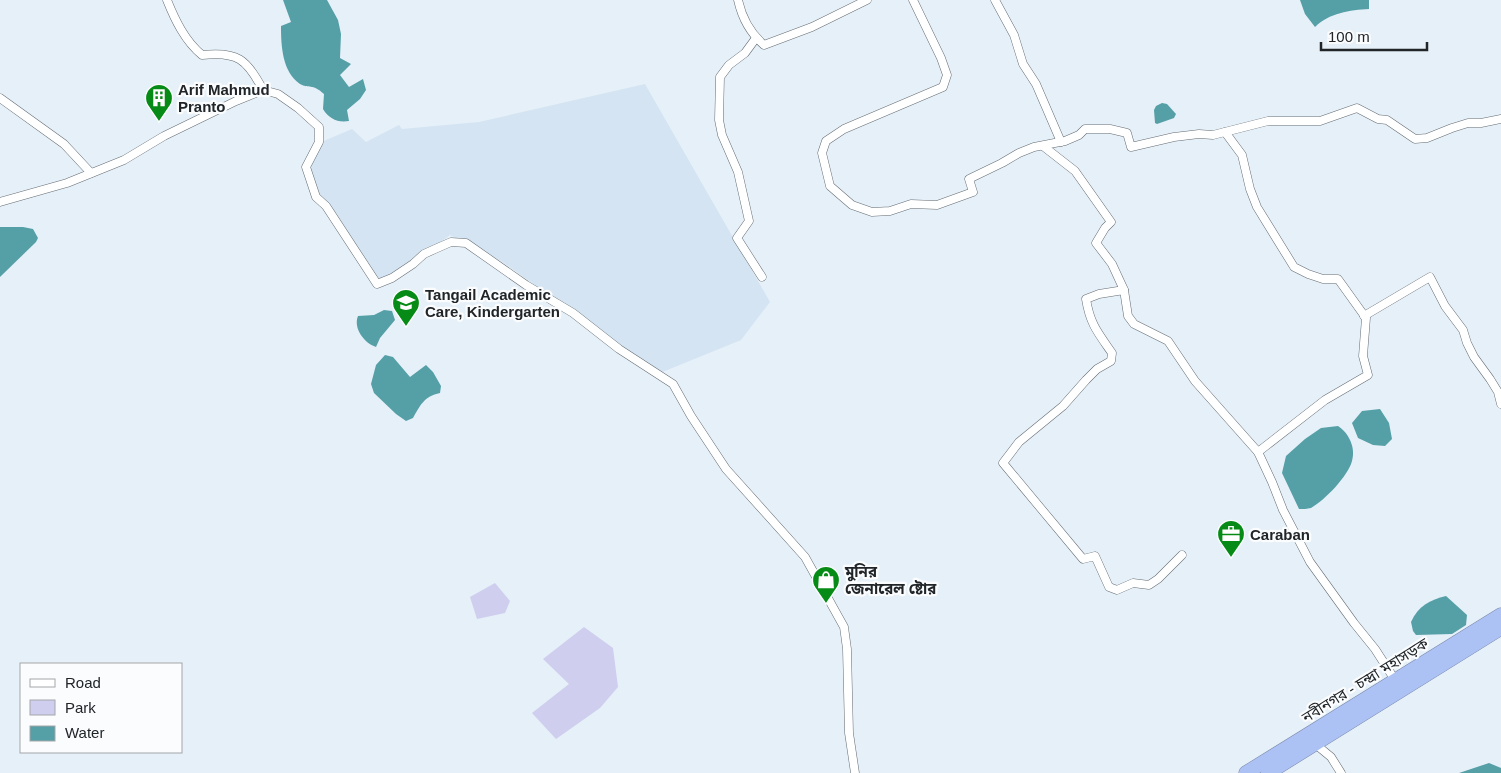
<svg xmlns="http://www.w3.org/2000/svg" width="1501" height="773" viewBox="0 0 1501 773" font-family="Arial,'Noto Sans Bengali',sans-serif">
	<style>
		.built { fill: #d4e4f2 }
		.green { fill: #cfceef }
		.water { fill: #559fa7 }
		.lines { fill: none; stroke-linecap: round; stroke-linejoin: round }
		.street-casing { stroke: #646c73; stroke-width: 9 }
		.highway-casing { stroke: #7c8bad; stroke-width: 15 }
		.street { stroke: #fff; stroke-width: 8 }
		.highway { stroke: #adc2f4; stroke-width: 14 }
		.labels { text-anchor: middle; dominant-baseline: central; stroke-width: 4.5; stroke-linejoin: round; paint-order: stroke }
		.poi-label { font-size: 15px; font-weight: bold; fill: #212528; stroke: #fafcfe; text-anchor: start }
		.street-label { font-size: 15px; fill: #212528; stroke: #fafcfe }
	</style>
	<rect width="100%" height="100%" fill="#e6f0f8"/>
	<polygon class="built" points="645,84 770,302 741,340 660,373 501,261 450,235 402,271 378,282 327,211 310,172 319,143 352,129 366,142 399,125 402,129 479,122"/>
	<g class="green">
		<polygon points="495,583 510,601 505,613 477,619 470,597"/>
		<polygon points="584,627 613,648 618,687 600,708 556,739 532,713 569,684 543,659"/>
	</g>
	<g class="water">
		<path d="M283,0H327L338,20L341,34L340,58L351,64L340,75L349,87L363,79L366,90L360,99L347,110L349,121C338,123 329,119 323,109L324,94C312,83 309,89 300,84C282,72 281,45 281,26L291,22Z"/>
		<path d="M1300,0H1369V9C1350,10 1329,13 1315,27L1305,14Z"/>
		<polygon points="1162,103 1167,104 1176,114 1174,118 1157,124 1155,123 1154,110 1156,106"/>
		<polygon points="0,227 23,227 33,229 38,238 36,242 0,277"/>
		<path d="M384,310L392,311L395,320L380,338L376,347C364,343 353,328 358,316L374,315Z"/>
		<path d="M385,355L393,357L410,377L426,365L433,372L441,386L440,393C424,396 420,406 413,418L406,421L396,414L374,393L371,384L376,365Z"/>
		<polygon points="1380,409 1389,423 1392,439 1385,446 1373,445 1358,438 1352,423 1362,411"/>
		<path d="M1338,426C1349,433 1356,448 1352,461C1348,476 1325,500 1311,508C1307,509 1303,509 1299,509L1282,473L1286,456L1305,439L1321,428Z"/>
		<path d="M1446,596L1467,615L1466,625L1452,634L1416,635L1413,631L1411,622C1418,606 1430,600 1446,596Z"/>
		<polygon points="1489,763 1501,768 1501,773 1459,773"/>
	</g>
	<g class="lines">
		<defs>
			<g id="street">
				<path d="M167,0C175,20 185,41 202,55C237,51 247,59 263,90"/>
				<path d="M738,0C742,18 750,33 764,45L812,27L867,0"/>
				<polyline points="913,0 941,58 947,75 943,87 844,129 826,141 822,153 830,186 852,205 872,212 890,211 911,204 937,205 973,192 969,179 973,177 1002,163 1019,153 1034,147 1065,141 1079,135 1085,129 1110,129 1127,133 1131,147 1174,137 1199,134 1213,135 1268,121 1320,121 1357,108 1378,119 1387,120 1415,139 1427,138 1452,128 1468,123 1481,123 1501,119"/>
				<polyline points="995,0 1014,35 1023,64 1036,84 1061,142"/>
				<polyline points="756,38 745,53 729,65 720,77 719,120 722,135 738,172 749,221 737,238 762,277"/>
				<polyline points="0,98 64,144 91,173"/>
				<polyline points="1225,132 1242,155 1250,189 1257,207 1294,267 1308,274 1323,279 1338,279 1366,318 1363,356 1368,375 1325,400 1258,452"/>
				<polyline points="1043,146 1075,171 1111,222 1105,228 1096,243 1112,264 1124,290"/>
				<polyline points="0,202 67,183 124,160 164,136 236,101 263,90 278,94 298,108 319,127 319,142 306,167 316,197 326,206 377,284 392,278 413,264 424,254 435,249 451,242 466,243 526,285 573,313 619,349 673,384 691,416 726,469 805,557 844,627 847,649 849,733 855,773"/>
				<polyline points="1364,316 1430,277 1445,306 1463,330 1467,343 1474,357 1490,379 1498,392 1501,404"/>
				<path d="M1182,555L1158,579L1149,585L1133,583L1117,590L1109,587L1095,556L1083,559L1003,463L1019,442L1063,406L1086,380L1097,369L1111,361L1112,353C1098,333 1090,324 1086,299L1099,294L1124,290L1128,316L1134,324L1168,341L1195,381L1258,452L1272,482L1283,510L1310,562L1354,623L1375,649L1395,680"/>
				<polyline points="1314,743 1331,757 1341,773"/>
			</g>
			<g id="highway">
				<polyline points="1246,773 1501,615"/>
				<polyline points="1268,773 1501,628"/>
			</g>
		</defs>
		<use href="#street" class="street-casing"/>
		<use href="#highway" class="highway-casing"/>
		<use href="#street" class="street"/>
		<use href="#highway" class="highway"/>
	</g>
	<defs>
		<symbol id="building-pin" viewBox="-11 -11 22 30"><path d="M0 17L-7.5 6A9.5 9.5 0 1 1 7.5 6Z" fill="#078b17" stroke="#fafcfe"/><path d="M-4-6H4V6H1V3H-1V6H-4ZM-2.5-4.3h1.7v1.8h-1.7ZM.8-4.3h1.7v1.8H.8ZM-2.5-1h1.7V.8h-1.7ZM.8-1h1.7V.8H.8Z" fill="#fff"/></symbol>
		<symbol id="school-pin" viewBox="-11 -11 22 30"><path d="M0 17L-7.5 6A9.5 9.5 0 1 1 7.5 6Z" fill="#078b17" stroke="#fafcfe"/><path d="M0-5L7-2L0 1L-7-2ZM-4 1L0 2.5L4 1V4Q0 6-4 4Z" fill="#fff"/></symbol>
		<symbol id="office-pin" viewBox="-11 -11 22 30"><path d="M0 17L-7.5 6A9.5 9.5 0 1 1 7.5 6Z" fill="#078b17" stroke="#fafcfe"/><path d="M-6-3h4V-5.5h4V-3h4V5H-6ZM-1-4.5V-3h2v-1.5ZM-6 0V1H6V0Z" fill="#fff"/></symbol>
		<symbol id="shop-pin" viewBox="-11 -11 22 30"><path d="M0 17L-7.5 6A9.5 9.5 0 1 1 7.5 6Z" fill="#078b17" stroke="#fafcfe"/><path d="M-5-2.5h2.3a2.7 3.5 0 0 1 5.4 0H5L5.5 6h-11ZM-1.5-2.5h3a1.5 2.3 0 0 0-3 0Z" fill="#fff"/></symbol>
	</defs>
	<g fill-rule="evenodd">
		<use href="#building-pin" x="143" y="82" width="32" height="43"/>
		<use href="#school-pin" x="390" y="287" width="32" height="43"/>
		<use href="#office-pin" x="1215" y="518" width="32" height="43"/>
		<use href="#shop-pin" x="810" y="564" width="32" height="43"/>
	</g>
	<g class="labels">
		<g class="poi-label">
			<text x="178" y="89">Arif Mahmud<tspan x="178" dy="17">Pranto</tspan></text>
			<text x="425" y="294">Tangail Academic<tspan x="425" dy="17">Care, Kindergarten</tspan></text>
			<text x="1250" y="534">Caraban</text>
			<text x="845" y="571">মুনির<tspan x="845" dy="17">জেনারেল ষ্টোর</tspan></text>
		</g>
		<g class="street-label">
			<text transform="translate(1365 680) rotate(-32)">নবীনগর - চন্দ্রা মহাসড়ক</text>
		</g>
	</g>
	<rect x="20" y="663" width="162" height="90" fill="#fafcfe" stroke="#a3a6a8"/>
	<rect x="30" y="679" width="25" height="8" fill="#ffffff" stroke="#a3a6a8"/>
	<text x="65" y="688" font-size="15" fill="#212528">Road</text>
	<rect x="30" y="700" width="25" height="15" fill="#cfceef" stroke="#a3a6a8"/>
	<text x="65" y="713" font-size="15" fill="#212528">Park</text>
	<rect x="30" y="726" width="25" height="15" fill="#559fa7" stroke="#a3a6a8"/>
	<text x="65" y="738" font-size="15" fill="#212528">Water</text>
	<path d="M1321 42v8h106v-8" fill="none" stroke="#212528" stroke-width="2.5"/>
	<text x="1328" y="42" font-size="15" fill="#212528" stroke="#fafcfe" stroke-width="4" paint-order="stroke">100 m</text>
</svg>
